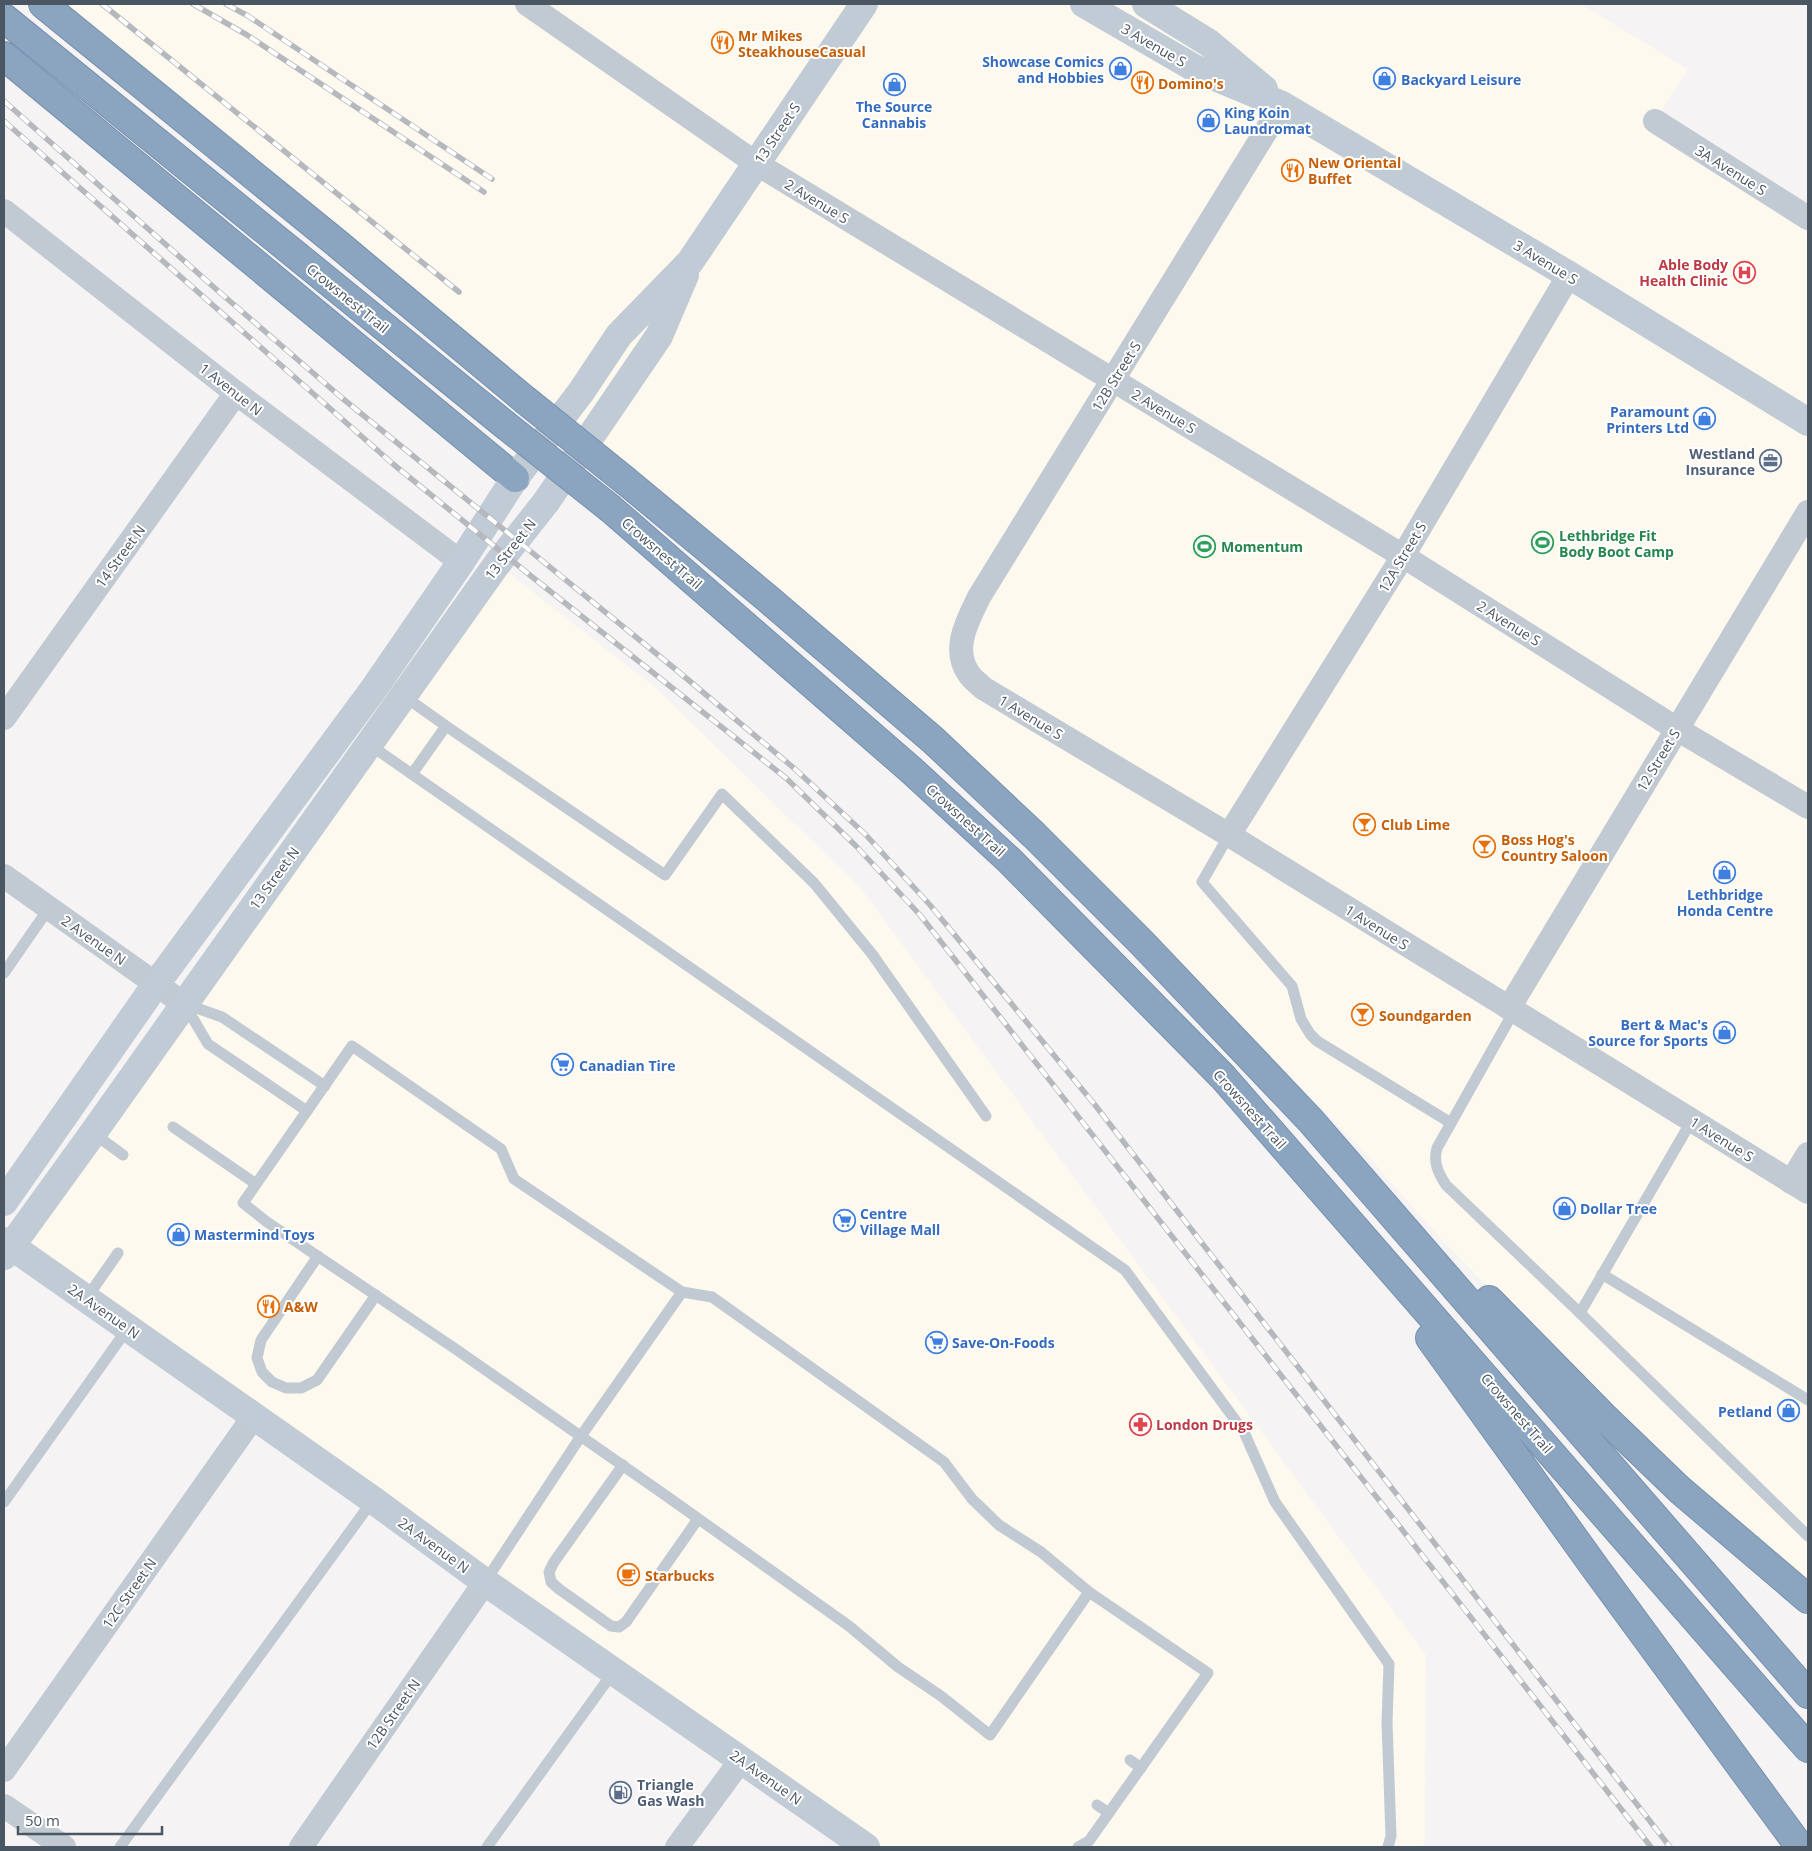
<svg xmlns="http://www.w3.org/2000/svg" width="1812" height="1851" viewBox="0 0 1812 1851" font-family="'Open Sans',sans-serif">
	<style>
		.commercial { fill: #fdf9ef }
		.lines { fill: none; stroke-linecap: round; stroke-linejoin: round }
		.highway-casing { stroke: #7690ad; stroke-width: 30 }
		.lane { stroke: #c1cad2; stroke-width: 11 }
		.street { stroke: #c1cad2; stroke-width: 24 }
		.secondary { stroke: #c1cbd6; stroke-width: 28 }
		.highway { stroke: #8ba5c1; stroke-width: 28 }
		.rail-casing { stroke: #b5b8bd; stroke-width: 5.5 }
		.rail { stroke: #fff; stroke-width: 4; stroke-dasharray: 11; stroke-linecap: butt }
		.highway-bridge-casing { stroke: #7690ad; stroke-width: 30; stroke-linecap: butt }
		.highway-bridge { stroke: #8ba5c1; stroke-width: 28 }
		.labels { text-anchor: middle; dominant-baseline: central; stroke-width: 4; stroke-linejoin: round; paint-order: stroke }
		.food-label { font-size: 14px; font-weight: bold; fill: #c56008; stroke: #fff; text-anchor: start }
		.street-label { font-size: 14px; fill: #4a5661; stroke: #fff }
		.shop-label { font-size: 14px; font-weight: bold; fill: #366cbe; stroke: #fff; text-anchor: start }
		.health-label { font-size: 14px; font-weight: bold; fill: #be3a42; stroke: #fff; text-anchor: end }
		.service-label { font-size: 14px; font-weight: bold; fill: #4e5e75; stroke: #fff; text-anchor: end }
		.leisure-label { font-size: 14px; font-weight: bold; fill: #27864d; stroke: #fff; text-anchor: start }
	</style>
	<rect width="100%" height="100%" fill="#f5f3f3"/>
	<g class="commercial">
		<polygon points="59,4 1581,4 1688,69 1655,121 1808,218 1808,1590 1603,1406 1441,1239 1358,1145 1255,1041 1148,938 1024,811 826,628 206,126"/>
		<polygon points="497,564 657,689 862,890 1426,1655 1425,1839 1423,1847 866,1847 17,1246"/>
	</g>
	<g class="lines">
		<defs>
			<g id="highway">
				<polyline points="43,4 339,245 524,399"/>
				<polyline points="4,18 504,424"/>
				<polyline points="4,56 515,478"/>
				<polyline points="627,482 767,598 933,740 1034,835 1143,944 1311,1121 1808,1694"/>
				<polyline points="611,509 910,769 1009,860 1223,1077 1808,1748"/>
				<polyline points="1489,1300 1604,1417 1680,1490 1808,1599"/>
				<polyline points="1430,1338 1596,1569 1800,1847"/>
			</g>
		</defs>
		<use href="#highway" class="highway-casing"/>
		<g class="lane">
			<polyline points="404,696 446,726 412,774"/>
			<polyline points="446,726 665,875 722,794 814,883 872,954 986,1116"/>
			<polyline points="370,745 1125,1270 1244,1432 1275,1502 1389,1664 1387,1722 1391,1836 1388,1847"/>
			<polyline points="1229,835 1202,882 1292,986 1301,1019 1310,1034 1317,1041 1451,1123"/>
			<polyline points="4,973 49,908"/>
			<polyline points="185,1004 222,1017 325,1086"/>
			<polyline points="185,1005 208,1044 307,1111"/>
			<path d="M1514,1011L1437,1148C1433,1162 1438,1173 1446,1185L1580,1313"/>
			<polyline points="1692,1120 1580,1313 1808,1536"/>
			<polyline points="173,1127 256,1184"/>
			<polyline points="93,1133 123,1155"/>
			<polyline points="318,1256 261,1340 257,1358 262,1372 272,1382 286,1388 301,1388 317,1380 376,1295"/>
			<polyline points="1602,1274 1808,1400"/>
			<polyline points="682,1292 712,1297 944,1462 972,1499 999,1525 1041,1552 1089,1592 1208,1673 1089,1841 1078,1847"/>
			<polyline points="86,1299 118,1253"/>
			<polyline points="623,1465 554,1562 549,1572 551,1582 559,1589 611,1626 619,1627 626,1622 698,1519"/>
			<polyline points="4,1502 128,1328"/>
			<polyline points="485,1582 581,1436 682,1292 514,1179 501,1149 352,1046 243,1203 267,1222 457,1350 665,1495 849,1626 898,1667 941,1696 990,1735 1089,1592"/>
			<polyline points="1130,1760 1141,1768"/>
			<polyline points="1097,1805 1109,1813"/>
			<polyline points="120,1847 373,1500"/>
			<polyline points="487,1847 614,1671"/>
		</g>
		<g class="street">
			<polyline points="527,4 757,164 1403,556 1677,729 1808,807"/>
			<path d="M1282,105L979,597C968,620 951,649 969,674C972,679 978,683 983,688L1229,835L1808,1192"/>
			<polyline points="1655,121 1808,218"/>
			<polyline points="4,211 236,393 461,562"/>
			<polyline points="4,718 236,393"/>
			<polyline points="1229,835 1403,556 1569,275"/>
			<polyline points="4,876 184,1004"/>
			<polyline points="1509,1008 1808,512"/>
			<polyline points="1791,1182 1808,1154"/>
			<polyline points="4,1770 254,1416"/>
			<polyline points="4,1806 64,1847"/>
			<polyline points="301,1847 485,1582"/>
			<polyline points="677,1847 741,1760"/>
		</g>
		<g class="secondary">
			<polyline points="1084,4 1196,69 1282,105 1569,275 1808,422"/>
			<polyline points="1146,4 1209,43 1264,89"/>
			<polyline points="4,1202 156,984 375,687 461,562 515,478 581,392 619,335 690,262 864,4"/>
			<polyline points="4,1241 373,1500 485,1582 866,1847"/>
			<polyline points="4,1256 93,1133 497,564 546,502 659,336 685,275"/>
		</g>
		<use href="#highway" class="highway"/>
		<defs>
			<g id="rail">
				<polyline points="102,4 459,292"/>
				<polyline points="193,4 247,35 484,192"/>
				<polyline points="226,4 248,16 492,179"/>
				<polyline points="4,101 217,290 342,398 674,668 795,769 866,835 930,905 1095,1105 1670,1847"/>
				<polyline points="4,121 393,464 536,580 786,778 856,846 920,915 1651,1847"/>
			</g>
		</defs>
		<use href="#rail" class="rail-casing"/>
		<use href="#rail" class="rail"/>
		<defs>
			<g id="highway-bridge">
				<polyline points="524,399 627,482"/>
				<polyline points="504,424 611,509"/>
			</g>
		</defs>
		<use href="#highway-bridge" class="highway-bridge-casing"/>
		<use href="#highway-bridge" class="highway-bridge"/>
	</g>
	<defs>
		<symbol id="restaurant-ring" viewBox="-11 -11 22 22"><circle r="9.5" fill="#fff" stroke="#e8710a" stroke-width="1.5"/><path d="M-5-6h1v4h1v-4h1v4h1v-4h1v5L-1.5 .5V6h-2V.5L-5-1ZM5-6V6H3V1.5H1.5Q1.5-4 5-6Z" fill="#e8710a"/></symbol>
		<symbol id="shop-ring" viewBox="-11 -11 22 22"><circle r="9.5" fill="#fff" stroke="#3f7fe0" stroke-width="1.5"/><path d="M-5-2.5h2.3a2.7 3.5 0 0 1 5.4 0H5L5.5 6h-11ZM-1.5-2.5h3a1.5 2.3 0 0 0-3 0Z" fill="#3f7fe0"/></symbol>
		<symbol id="hospital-ring" viewBox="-11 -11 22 22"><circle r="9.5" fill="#fff" stroke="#e0444e" stroke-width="1.5"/><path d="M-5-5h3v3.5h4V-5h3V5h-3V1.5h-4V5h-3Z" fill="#e0444e"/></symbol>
		<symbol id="office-ring" viewBox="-11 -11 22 22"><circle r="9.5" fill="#fff" stroke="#5c6f8a" stroke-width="1.5"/><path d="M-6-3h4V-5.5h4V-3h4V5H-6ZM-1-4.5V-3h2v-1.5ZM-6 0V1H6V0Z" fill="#5c6f8a"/></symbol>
		<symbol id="stadium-ring" viewBox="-11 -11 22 22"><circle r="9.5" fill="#fff" stroke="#2e9e5b" stroke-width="1.5"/><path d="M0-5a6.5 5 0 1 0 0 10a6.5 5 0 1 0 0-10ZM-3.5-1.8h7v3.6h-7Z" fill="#2e9e5b"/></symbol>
		<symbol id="bar-ring" viewBox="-11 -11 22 22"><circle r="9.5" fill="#fff" stroke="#e8710a" stroke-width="1.5"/><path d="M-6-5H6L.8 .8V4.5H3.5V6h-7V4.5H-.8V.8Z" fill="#e8710a"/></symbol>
		<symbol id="supermarket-ring" viewBox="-11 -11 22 22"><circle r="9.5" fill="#fff" stroke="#3f7fe0" stroke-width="1.5"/><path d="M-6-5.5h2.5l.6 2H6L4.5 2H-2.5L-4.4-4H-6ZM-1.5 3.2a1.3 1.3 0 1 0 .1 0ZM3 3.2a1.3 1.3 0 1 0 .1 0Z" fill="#3f7fe0"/></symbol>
		<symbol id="pharmacy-ring" viewBox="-11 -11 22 22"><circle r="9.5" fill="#fff" stroke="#e0444e" stroke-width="1.5"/><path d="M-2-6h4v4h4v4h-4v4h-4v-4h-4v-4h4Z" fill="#e0444e"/></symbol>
		<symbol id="cafe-ring" viewBox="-11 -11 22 22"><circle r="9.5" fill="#fff" stroke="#e8710a" stroke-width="1.5"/><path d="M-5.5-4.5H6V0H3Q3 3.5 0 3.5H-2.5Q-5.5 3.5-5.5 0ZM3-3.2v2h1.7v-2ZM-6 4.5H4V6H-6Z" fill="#e8710a"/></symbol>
		<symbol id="fuel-ring" viewBox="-11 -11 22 22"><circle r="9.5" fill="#fff" stroke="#5c6f8a" stroke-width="1.5"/><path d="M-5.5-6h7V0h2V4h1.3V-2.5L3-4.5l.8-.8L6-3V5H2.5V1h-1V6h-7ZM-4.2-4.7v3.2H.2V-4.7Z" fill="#5c6f8a"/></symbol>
	</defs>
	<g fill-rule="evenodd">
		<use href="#restaurant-ring" x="710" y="30" width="25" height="25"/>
		<use href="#shop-ring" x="1108" y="56" width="25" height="25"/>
		<use href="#shop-ring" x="1372" y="66" width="25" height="25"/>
		<use href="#restaurant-ring" x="1130" y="70" width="25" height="25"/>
		<use href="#shop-ring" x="882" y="72" width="25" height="25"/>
		<use href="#shop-ring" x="1196" y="108" width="25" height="25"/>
		<use href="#restaurant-ring" x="1280" y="158" width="25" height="25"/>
		<use href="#hospital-ring" x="1732" y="260" width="25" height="25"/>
		<use href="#shop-ring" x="1692" y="406" width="25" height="25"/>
		<use href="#office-ring" x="1758" y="448" width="25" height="25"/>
		<use href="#stadium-ring" x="1530" y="530" width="25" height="25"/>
		<use href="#stadium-ring" x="1192" y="534" width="25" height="25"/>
		<use href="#bar-ring" x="1352" y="812" width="25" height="25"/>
		<use href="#bar-ring" x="1472" y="834" width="25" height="25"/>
		<use href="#shop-ring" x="1712" y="860" width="25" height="25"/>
		<use href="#bar-ring" x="1350" y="1002" width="25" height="25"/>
		<use href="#shop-ring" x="1712" y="1020" width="25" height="25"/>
		<use href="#supermarket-ring" x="550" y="1052" width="25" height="25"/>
		<use href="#shop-ring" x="1552" y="1196" width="25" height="25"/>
		<use href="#supermarket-ring" x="832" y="1208" width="25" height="25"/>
		<use href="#shop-ring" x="166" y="1222" width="25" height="25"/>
		<use href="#restaurant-ring" x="256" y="1294" width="25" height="25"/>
		<use href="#supermarket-ring" x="924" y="1330" width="25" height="25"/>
		<use href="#shop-ring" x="1776" y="1398" width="25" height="25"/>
		<use href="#pharmacy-ring" x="1128" y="1412" width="25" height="25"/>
		<use href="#cafe-ring" x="616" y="1562" width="25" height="25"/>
		<use href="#fuel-ring" x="608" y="1780" width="25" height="25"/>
	</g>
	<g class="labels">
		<g class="food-label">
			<text x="738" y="35">Mr Mikes<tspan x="738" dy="16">SteakhouseCasual</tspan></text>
			<text x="1158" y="83">Domino's</text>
			<text x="1308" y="162">New Oriental<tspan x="1308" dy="16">Buffet</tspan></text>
			<text x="1381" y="824">Club Lime</text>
			<text x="1501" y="839">Boss Hog's<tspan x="1501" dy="16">Country Saloon</tspan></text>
			<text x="1379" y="1015">Soundgarden</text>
			<text x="284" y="1306">A&amp;W</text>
			<text x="645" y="1575">Starbucks</text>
		</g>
		<g class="street-label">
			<text transform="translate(1154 45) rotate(30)">3 Avenue S</text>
			<text transform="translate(777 133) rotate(-56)">13 Street S</text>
			<text transform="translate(1731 170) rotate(32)">3A Avenue S</text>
			<text transform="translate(817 201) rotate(31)">2 Avenue S</text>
			<text transform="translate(1546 262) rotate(31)">3 Avenue S</text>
			<text transform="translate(348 298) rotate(39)">Crowsnest Trail</text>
			<text transform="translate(1116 376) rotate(-58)">12B Street S</text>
			<text transform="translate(231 389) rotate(38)">1 Avenue N</text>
			<text transform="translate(1164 411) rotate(31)">2 Avenue S</text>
			<text transform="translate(510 549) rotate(-52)">13 Street N</text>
			<text transform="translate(662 553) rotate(41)">Crowsnest Trail</text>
			<text transform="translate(120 556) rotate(-54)">14 Street N</text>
			<text transform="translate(1402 557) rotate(-59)">12A Street S</text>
			<text transform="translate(1509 623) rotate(32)">2 Avenue S</text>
			<text transform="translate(1031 717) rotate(31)">1 Avenue S</text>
			<text transform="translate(1658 760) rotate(-59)">12 Street S</text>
			<text transform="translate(966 820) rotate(42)">Crowsnest Trail</text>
			<text transform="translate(274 878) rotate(-54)">13 Street N</text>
			<text transform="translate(1377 927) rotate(32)">1 Avenue S</text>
			<text transform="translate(94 940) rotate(35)">2 Avenue N</text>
			<text transform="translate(1250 1109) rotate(48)">Crowsnest Trail</text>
			<text transform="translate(1722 1139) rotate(32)">1 Avenue S</text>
			<text transform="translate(104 1311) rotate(35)">2A Avenue N</text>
			<text transform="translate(1517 1413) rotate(49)">Crowsnest Trail</text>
			<text transform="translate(434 1545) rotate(36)">2A Avenue N</text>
			<text transform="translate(129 1593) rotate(-55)">12C Street N</text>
			<text transform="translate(393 1714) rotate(-55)">12B Street N</text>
			<text transform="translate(766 1777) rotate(35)">2A Avenue N</text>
		</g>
		<g class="shop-label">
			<text x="1104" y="61" text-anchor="end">Showcase Comics<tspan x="1104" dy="16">and Hobbies</tspan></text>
			<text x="1401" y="79">Backyard Leisure</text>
			<text x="894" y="106" text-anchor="middle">The Source<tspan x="894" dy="16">Cannabis</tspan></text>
			<text x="1224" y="112">King Koin<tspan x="1224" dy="16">Laundromat</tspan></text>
			<text x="1689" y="411" text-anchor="end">Paramount<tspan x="1689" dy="16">Printers Ltd</tspan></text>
			<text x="1725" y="894" text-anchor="middle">Lethbridge<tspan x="1725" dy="16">Honda Centre</tspan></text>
			<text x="1708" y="1024" text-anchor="end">Bert &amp; Mac's<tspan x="1708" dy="16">Source for Sports</tspan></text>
			<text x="579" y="1065">Canadian Tire</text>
			<text x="1580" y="1208">Dollar Tree</text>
			<text x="860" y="1213">Centre<tspan x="860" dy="16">Village Mall</tspan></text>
			<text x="194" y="1234">Mastermind Toys</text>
			<text x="952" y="1342">Save-On-Foods</text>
			<text x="1772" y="1411" text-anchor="end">Petland</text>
		</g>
		<g class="health-label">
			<text x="1728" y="264">Able Body<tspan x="1728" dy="16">Health Clinic</tspan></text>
			<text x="1156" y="1424" text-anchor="start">London Drugs</text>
		</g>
		<g class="service-label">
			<text x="1755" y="453">Westland<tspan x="1755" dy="16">Insurance</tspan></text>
			<text x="637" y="1784" text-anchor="start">Triangle<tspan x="637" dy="16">Gas Wash</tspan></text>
		</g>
		<g class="leisure-label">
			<text x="1559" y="535">Lethbridge Fit<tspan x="1559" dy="16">Body Boot Camp</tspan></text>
			<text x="1221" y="546">Momentum</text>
		</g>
	</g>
	<rect width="1812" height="1851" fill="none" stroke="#4a5661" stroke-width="10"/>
	<path d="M18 1826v8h144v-8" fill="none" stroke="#4a5661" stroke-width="2.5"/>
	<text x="25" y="1826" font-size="15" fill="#4a5661" stroke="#ffffff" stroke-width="4" paint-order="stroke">50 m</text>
</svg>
